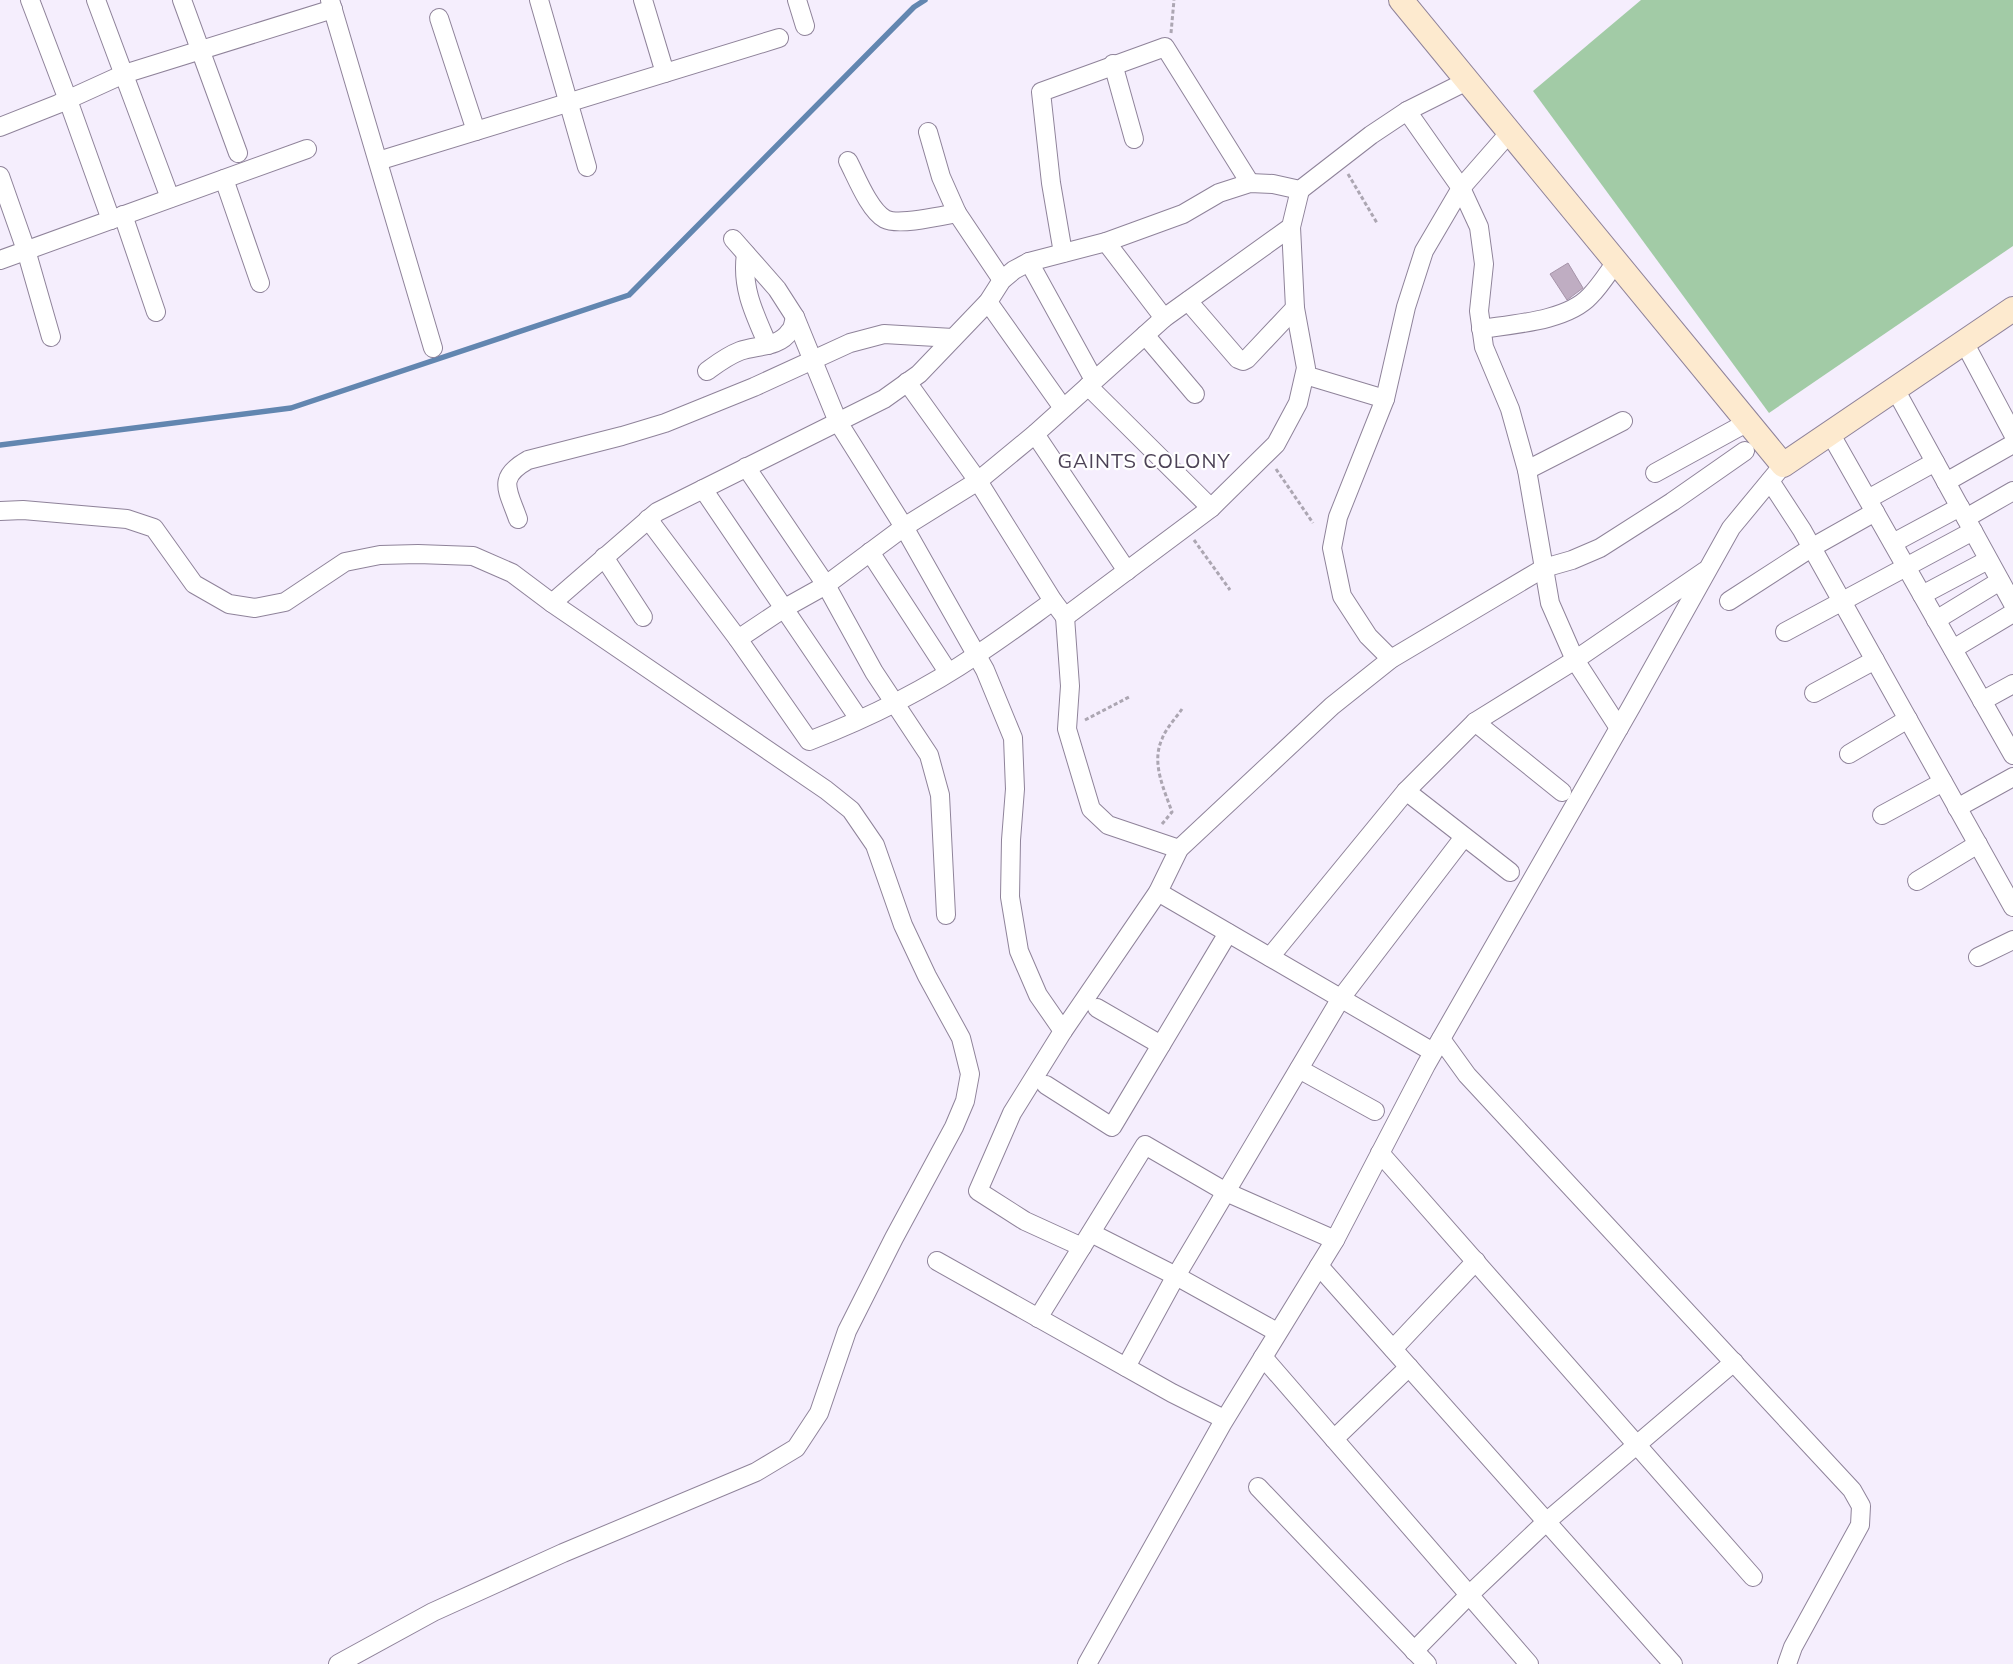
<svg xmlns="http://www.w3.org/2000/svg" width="2013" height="1664" viewBox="0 0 2013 1664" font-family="Mulish,sans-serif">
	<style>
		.green { fill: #a2cba6 }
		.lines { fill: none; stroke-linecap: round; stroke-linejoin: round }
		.stream { stroke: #6286b0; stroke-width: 5.5 }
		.building { fill: #bfadc2; stroke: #a694a9 }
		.street-casing { stroke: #8f839a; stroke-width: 20 }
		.secondary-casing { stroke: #8f839a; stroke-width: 26 }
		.path { stroke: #aca6b2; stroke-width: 3; stroke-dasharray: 4 2.5; stroke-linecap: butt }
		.street { stroke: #fff; stroke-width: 18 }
		.secondary { stroke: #fdeacf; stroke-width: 24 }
		.labels { text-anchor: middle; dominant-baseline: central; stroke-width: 4.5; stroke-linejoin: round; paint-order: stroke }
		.neighbourhood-label { font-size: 20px; letter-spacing: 1px; fill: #4d4357; stroke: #fff }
	</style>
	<rect width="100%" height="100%" fill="#f5eefd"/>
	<polygon class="green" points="1641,0 2013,0 2013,246 1769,413 1533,91"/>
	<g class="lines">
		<polyline class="stream" points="0,445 291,408 629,295 914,7 925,0"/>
	</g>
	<polygon class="building" points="1568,263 1583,288 1567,300 1550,274"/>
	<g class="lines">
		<defs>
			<g id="street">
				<polyline points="30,0 68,100 111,220"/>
				<polyline points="96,0 170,198"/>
				<polyline points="182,0 238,153"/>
				<polyline points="330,0 433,348"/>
				<polyline points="539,0 587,167"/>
				<polyline points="643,0 665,73"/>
				<polyline points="797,0 805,26"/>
				<polyline points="439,18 476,131"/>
				<polyline points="1113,64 1134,139"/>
				<polyline points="1407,111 1461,188 1479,227 1484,264 1479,311 1484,347 1510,409 1527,470 1550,603 1575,660 1619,728"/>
				<polyline points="0,127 58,104 124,74 333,9"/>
				<polyline points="928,132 941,177 957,213 1002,280"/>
				<polyline points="378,161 779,38"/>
				<path d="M848,161C856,176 869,210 885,219C898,226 941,216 957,213"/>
				<polyline points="0,176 26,250 51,337"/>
				<polyline points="224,179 260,283"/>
				<polyline points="123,215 156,312"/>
				<polyline points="733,239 777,289 795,317 838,422 904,527 985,670 1013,738 1015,789 1011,840 1010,897 1019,951 1038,995 1063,1031"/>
				<polyline points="1106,242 1164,318"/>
				<polyline points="1063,253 1051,183 1041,92 1165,47 1250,183"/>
				<path d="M746,254C741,288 755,315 768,345"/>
				<polyline points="0,260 307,149"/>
				<polyline points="1029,262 1094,380"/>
				<polyline points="1188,301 1238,359 1243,361 1247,359 1295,308"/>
				<polyline points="988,302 1063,408"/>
				<path d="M1481,329C1514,324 1567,321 1590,296C1600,286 1608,273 1616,262"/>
				<polyline points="1145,335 1195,394"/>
				<polyline points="1964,342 2013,434"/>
				<path d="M707,371C718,363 727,356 740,351C756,345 779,348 790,331C793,328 794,321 795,317"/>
				<polyline points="1305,375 1385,399"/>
				<polyline points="907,382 978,481 1053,601"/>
				<polyline points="1088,386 1211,508"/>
				<polyline points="1895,389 2013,604"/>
				<polyline points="1830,433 2013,755"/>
				<polyline points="1035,434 1127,571"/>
				<polyline points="746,467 826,585 874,672 929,755 940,795 946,915"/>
				<polyline points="1527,470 1623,421"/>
				<polyline points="1655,473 1748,422"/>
				<polyline points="1770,481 1802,530 2013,907"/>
				<polyline points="1946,482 2013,444"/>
				<polyline points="703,489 859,719"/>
				<polyline points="1868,499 1935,462"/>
				<polyline points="0,511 23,510 127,519 154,528 194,584 229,604 255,608 285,602 345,562 380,555 418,554 473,556 512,573 552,603 826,790 851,810 875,845 903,925 927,976 961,1038 970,1074 965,1101 954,1127 894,1238 847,1331 819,1413 796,1448 756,1472 563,1553 433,1612 338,1664"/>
				<polyline points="1966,518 2013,491"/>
				<path d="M518,519C508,490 496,478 528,460L622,436L665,423L754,387L850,343L884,334L953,338"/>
				<path d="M648,519L738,639L809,741C866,719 928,688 978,654C1004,637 1028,619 1053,601L1065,617L1211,508L1276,444L1298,403L1306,368L1295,308L1291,227"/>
				<polyline points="1893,543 1960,507"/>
				<polyline points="870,552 948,672"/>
				<polyline points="604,557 643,617"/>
				<polyline points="1922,595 1988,560"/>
				<polyline points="1729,601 1811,548 1875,512"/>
				<polyline points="552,603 657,512 884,399 919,374 988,302 1002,280 1014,270 1029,262 1106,242 1183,214 1219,193 1250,183 1273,184 1300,190 1371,135 1407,111 1467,81"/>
				<polyline points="1065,617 1070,686 1067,729 1091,809 1108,825 1179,849"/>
				<polyline points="1936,620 2000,581"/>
				<polyline points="1785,632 1973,531"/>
				<polyline points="738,639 783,609 826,585 904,527 978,481 1035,434 1164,318 1291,227 1300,190"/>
				<polyline points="1953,649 2013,613"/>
				<polyline points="1391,659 1368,636 1342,596 1332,548 1338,517 1385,399 1406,307 1424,251 1461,188 1510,132"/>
				<polyline points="1814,693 1875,660"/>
				<polyline points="1982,701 2013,684"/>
				<polyline points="1475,722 1562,792"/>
				<polyline points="1849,754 1908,719"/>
				<polyline points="1406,791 1510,872"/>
				<polyline points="1957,808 2013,777"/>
				<polyline points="1882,815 1943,782"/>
				<polyline points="1917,881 1978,844"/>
				<polyline points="1158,892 1433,1052"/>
				<polyline points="1270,957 1406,791 1475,722 1575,660 1705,571"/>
				<polyline points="1978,957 2013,940"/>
				<polyline points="1097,1008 1161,1045"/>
				<polyline points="1441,1039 1467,1075 1852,1490 1861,1506 1860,1525 1793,1647 1787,1664"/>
				<polyline points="1299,1069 1375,1111"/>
				<polyline points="1046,1085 1112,1127 1228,933"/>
				<polyline points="1380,1153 1753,1577"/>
				<polyline points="1091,1233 1176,1276 1277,1332"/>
				<polyline points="1082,1247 1025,1221 978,1191 1012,1113 1063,1031 1158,892 1179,849 1332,706 1391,659 1544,568 1572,560 1600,548 1672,502 1745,451"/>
				<polyline points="937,1261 1172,1393 1224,1419"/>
				<polyline points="1319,1266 1673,1664"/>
				<polyline points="1038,1318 1145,1145 1226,1192 1335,1240"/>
				<polyline points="1393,1349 1476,1261"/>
				<polyline points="1263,1357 1529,1664"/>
				<polyline points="1126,1367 1173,1281 1341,998 1464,837"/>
				<polyline points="1334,1439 1409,1367"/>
				<polyline points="1258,1487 1427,1664"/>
				<polyline points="1414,1651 1469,1595 1546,1522 1734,1362"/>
				<polyline points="1087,1664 1222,1424 1335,1240 1426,1065 1631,707 1731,528 1783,465"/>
			</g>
			<polyline id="secondary" points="1401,0 1783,465 2013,309"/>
		</defs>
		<use href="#street" class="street-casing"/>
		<use href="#secondary" class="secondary-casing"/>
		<g class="path">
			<polyline points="1171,33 1174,0"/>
			<polyline points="1348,174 1377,223"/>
			<polyline points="1276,469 1313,523"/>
			<polyline points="1194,540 1230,590"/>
			<polyline points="1085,720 1131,696"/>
			<path d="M1162,824L1172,812C1164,789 1151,763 1162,739C1166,728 1176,718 1182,709"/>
		</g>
		<use href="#street" class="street"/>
		<use href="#secondary" class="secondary"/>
	</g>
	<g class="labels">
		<g class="neighbourhood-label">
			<text x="1144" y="460">GAINTS COLONY</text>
		</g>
	</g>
</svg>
